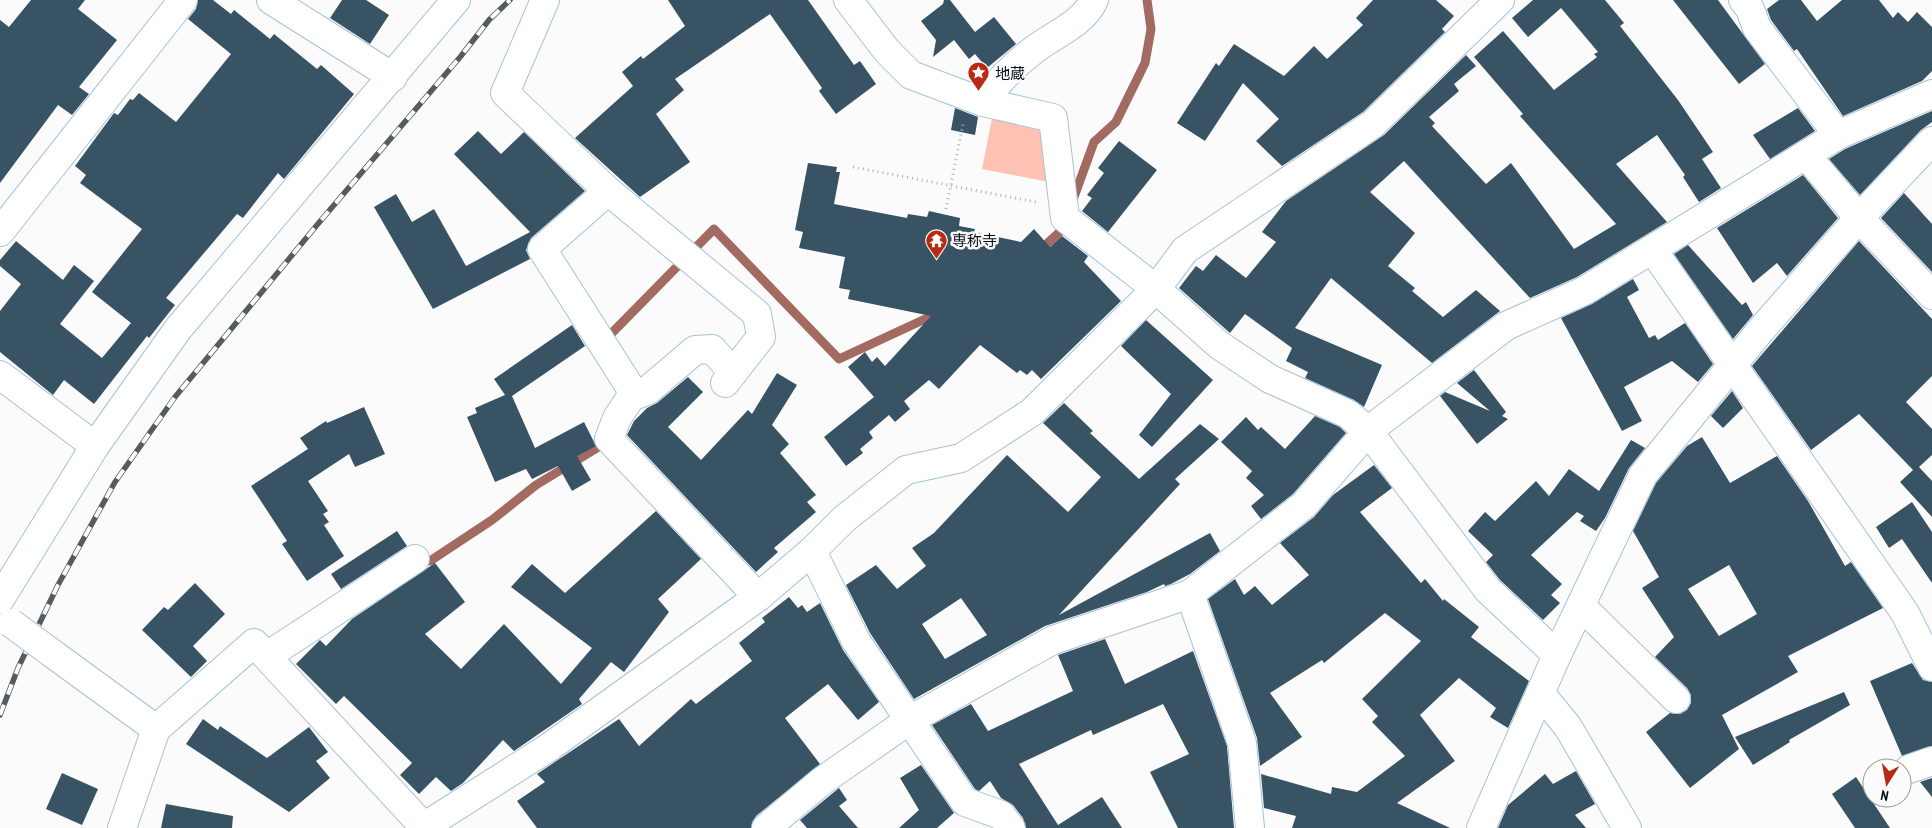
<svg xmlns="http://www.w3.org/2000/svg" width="1932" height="828" viewBox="0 0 1932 828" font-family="'PT Sans Narrow','Noto Sans JP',sans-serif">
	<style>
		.green { fill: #fec2b5 }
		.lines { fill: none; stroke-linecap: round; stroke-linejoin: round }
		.stream { stroke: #a26a61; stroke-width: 9 }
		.building { fill: #385363; fill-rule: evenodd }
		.minor-casing { stroke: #a5c3d6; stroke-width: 30 }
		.path { stroke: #aeb1b3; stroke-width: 3; stroke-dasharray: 1 4; stroke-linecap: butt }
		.minor { stroke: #fff; stroke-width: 28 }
		.rail-casing { stroke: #555b5f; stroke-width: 5.5 }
		.rail { stroke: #fbfbfb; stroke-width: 4; stroke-dasharray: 11; stroke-linecap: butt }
		.minor-bridge-casing { stroke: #a5c3d6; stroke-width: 30; stroke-linecap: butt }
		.minor-bridge { stroke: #fff; stroke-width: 28 }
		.labels { text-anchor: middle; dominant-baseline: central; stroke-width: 5; stroke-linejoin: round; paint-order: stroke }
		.poi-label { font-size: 15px; fill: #050e15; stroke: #fbfbfb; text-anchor: start }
	</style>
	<rect width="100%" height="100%" fill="#fbfbfb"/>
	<polygon class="green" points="993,113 1047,124 1054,183 982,169"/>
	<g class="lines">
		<g class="stream">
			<polyline points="1074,197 1094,142 1116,122 1145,63 1151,29 1147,0"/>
			<polyline points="1040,250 1064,228"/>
			<polyline points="608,341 607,338 714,229 839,359 938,313"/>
			<polyline points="430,561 492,520 536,485 602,445"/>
		</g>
	</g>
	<g class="building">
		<polygon points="31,0 85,0 78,9 117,40 79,87 89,94 72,115 58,105 0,183 0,20 9,27"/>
		<polygon points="198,0 213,0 231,14 234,10 270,39 274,34 317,69 321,65 354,94 284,179 278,173 243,218 237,214 166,298 175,305 149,338 147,336 94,404 64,380 53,395 0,352 0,311 21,284 0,266 0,260 16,241 63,280 74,265 94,281 60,324 102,358 131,323 92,292 142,229 80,183 86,175 75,166 114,113 118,115 130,99 133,100 139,93 176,122 231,54 188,19 196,9"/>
		<polygon points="342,0 366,0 389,15 370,44 330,18"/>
		<polygon points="668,0 808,0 854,65 860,61 876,84 836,114 819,91 822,88 770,14 675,79 684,90 656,114 690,162 640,197 575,138 633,86 622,72 641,56 643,59 685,26"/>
		<polygon points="944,0 950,0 975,32 994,17 1016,44 987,68 975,54 969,59 954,40 933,57 936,40 921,21 943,4"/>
		<polygon points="1373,0 1436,0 1454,16 1442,29 1445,32 1363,112 1282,166 1256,141 1279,119 1243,83 1205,141 1177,123 1216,63 1219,66 1234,44 1284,76 1314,46 1327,59 1363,25 1356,18"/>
		<polygon points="1533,0 1605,0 1624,23 1620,26 1678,100 1713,152 1702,159 1721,188 1699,202 1683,177 1685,175 1657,135 1616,164 1667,222 1577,277 1530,298 1404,161 1370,192 1415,233 1388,266 1415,288 1412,291 1443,317 1476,290 1500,311 1432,363 1331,278 1295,328 1382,365 1364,407 1354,400 1305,378 1308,372 1286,361 1292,348 1245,314 1230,333 1179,288 1196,266 1203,271 1216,255 1246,278 1276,242 1262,232 1286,201 1384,135 1466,55 1476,66 1454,84 1459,91 1429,117 1435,123 1432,126 1486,184 1511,163 1574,249 1616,224 1520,116 1523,114 1474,57 1503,31 1554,90 1597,57 1594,54 1598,52 1561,8 1528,37 1512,18"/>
		<polygon points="1673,0 1718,0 1765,64 1739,84"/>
		<polygon points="1779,0 1801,0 1817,21 1842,0 1879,0 1893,18 1898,12 1908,22 1917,12 1932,27 1932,71 1922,81 1843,116 1797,49 1794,51 1771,20 1767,9"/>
		<polygon points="955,108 978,117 975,135 951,130"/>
		<polygon points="1798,108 1815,131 1770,159 1753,135"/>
		<polygon points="1932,111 1932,122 1921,130 1860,195 1829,159 1845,149"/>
		<polygon points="478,131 501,154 524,132 585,191 531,238 526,250 530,259 433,309 374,207 396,194 412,222 434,209 466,266 530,232 454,154"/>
		<polygon points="1119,141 1157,170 1108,232 1082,211 1092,198 1087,195 1104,173 1098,168"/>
		<polygon points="808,163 837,167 836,172 840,172 834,204 907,218 908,214 927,217 929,211 960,218 959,226 975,229 974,232 1021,242 1034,229 1050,247 1062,236 1088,256 1084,262 1121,301 1041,379 1032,370 1027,375 1020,370 1017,373 980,345 939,389 929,380 904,401 910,409 895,422 889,415 869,432 873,438 860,449 863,453 846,466 824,437 874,397 848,367 865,352 872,362 877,357 885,366 931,316 848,299 850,290 839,288 845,257 799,248 803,232 795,230"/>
		<polygon points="1803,175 1838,218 1787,276 1777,263 1753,283 1717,228"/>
		<polygon points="1904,193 1932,224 1932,272 1881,218"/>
		<polygon points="1859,241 1932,319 1932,376 1906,402 1932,429 1932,455 1919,467 1932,481 1932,517 1900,482 1913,470 1859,414 1811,450 1752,366"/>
		<polygon points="1688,245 1742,305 1746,302 1753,315 1733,339 1674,254"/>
		<polygon points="1633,279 1639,290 1627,297 1649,338 1655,335 1658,340 1685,323 1713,364 1698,382 1672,361 1624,387 1642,421 1622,431 1561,318 1592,304"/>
		<polygon points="1146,320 1213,380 1152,447 1139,435 1171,394 1121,346"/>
		<polygon points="572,325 585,346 512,396 535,448 584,422 596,446 577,456 591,480 572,491 558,466 532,479 526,469 495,482 467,417 477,413 475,408 505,395 494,379"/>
		<polygon points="1474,370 1506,412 1502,416 1508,419 1477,444 1440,396 1445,392 1490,411 1457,383"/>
		<polygon points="777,373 797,385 772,425 789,444 780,453 816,495 807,502 816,512 774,548 778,552 756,572 627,435 634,421 647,408 657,403 688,377 703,392 668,427 701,460 748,410 752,414"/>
		<polygon points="1732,391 1743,408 1723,428 1711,416"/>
		<path d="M1064,403L1093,431L1090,433L1139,479L1200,424L1219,439L1175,479L1180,484L1059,615L1210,533L1220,551L1190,574L1171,584L1165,586L1164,584L1147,592L1045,626L914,699L870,633L846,585L876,565L897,589L926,566L912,548L934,533L1007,455L1068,512L1101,477L1043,423ZM961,598L987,635L945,659L922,624Z"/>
		<polygon points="364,407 385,454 355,467 349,454 308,481 328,511 323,514 329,522 324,525 344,556 307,581 282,544 287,541 251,486 308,449 300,438 326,421 327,423"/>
		<polygon points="1315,416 1340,427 1346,433 1293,494 1261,519 1251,506 1264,495 1246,478 1252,471 1221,442 1246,417 1258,430 1261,427 1285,449"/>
		<path d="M1702,437L1730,483L1777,456L1808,501L1845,566L1851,562L1883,608L1788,656L1798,672L1722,715L1739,749L1690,788L1646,732L1670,713L1680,714L1687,710L1691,703V695L1687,688L1655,657L1674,637L1642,588L1659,577L1633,531L1656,483L1687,446ZM1729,565L1757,614L1719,636L1688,589Z"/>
		<polygon points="1631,440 1645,448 1629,468 1605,518 1596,531 1580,521 1584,516 1577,512 1531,555 1562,584 1551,595 1560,603 1543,620 1500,580 1486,562 1493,555 1468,531 1485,512 1495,521 1536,481 1549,496 1569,469 1599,491"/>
		<polygon points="1374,465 1392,488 1360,512 1421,583 1425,579 1443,601 1444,599 1479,627 1471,637 1529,681 1508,728 1490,717 1496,708 1459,678 1420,715 1455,761 1397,803 1450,828 1292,828 1296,816 1264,808 1261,774 1331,794 1332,787 1357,792 1405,756 1372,722 1378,716 1362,699 1421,641 1385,613 1324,663 1322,660 1270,693 1302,737 1260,766 1257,738 1208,599 1235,579 1244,595 1255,586 1272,605 1309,575 1280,543 1314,517 1333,495"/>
		<polygon points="1912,502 1932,532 1932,583 1902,539 1889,548 1876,527"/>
		<polygon points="656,511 701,559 658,599 669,612 624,672 611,662 579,699 582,704 514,751 503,740 463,783 451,791 436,777 419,794 400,775 412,763 344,696 336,704 296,664 320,640 326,646 352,619 435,563 465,602 425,634 461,669 504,624 561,684 592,648 511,587 532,564 565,593"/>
		<polygon points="397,531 407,546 341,589 331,574"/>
		<polygon points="195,583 225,614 193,646 207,661 191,677 142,630 164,607 168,610"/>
		<polygon points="789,597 798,608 802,605 807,612 820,603 843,650 879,702 858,720 828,684 785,718 820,764 756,816 751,828 537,828 517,801 545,782 537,774 619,719 639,746 691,699 696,704 752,661 739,643 765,622 762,618"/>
		<polygon points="1105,639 1125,684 1193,651 1227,746 1234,828 1178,828 1150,772 1189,754 1163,704 1093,735 1091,730 1019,764 1058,825 1102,797 1122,828 1026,828 1023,818 1013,805 1001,798 990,781 979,791 975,789 932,725 971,704 988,731 1073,691 1058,655"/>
		<polygon points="1912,663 1923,680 1932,682 1932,746 1902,756 1870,681"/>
		<polygon points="1844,692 1850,705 1789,740 1790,742 1753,765 1735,737"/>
		<polygon points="203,719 218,730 220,726 267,758 309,727 328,752 316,761 330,778 289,812 186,744"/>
		<polygon points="921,765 954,813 937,828 899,828 919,810 900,778"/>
		<polygon points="1576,771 1595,804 1575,815 1586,828 1498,828 1508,805 1545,774 1553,784"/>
		<polygon points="62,773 98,789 82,825 46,809"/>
		<polygon points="1856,777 1890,828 1855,828 1832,794"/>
		<polygon points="1932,778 1932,797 1920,782"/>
		<polygon points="839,788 847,800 839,806 858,828 807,828 800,820"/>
		<polygon points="166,804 233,816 232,828 161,828"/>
	</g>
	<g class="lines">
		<defs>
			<g id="minor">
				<polyline points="271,0 393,77"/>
				<polyline points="545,0 505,93 608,191 757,314 761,337 725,383"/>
				<polyline points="848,0 887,51 911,75 983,102 1053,118 1065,218 1156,289 1219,345 1270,379 1348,414 1368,431 1506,326 1584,291 1838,135 1932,94"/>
				<polyline points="1743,0 1750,9 1757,28 1838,135"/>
				<path d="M983,102C998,81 1015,64 1035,49C1055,34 1084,23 1094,0"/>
				<polyline points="1806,155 1859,218 1932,295"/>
				<polyline points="608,191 542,249 630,387 631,397 617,418 609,439 758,597"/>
				<polyline points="0,232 183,0"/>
				<polyline points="1652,249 1905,613 1932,667"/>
				<polyline points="0,375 95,446 0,599"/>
				<polyline points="631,397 647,391 695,350 712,349 732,371"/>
				<polyline points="95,446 178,329 456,0"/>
				<polyline points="812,551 856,641 965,802 1001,815 1011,828"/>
				<polyline points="1190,594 1242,743 1250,828"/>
				<polyline points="1581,606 1676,699"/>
				<polyline points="53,654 156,729 122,828"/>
				<polyline points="267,656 415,559"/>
				<polyline points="1541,694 1568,727 1627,828"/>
				<polyline points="156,729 254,643 425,828"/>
				<polyline points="1909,769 1932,761"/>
				<polyline points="422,828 548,748 758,597 812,551 844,519 906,470 961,458 1032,412 1156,289 1185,250 1373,124 1500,0"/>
				<polyline points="766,828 822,781 908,721 1053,640 1190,594 1304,505 1368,431 1488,590 1557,655"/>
				<polyline points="1481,828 1557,655 1643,475 1760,331 1859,218 1932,141"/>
			</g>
		</defs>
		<use href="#minor" class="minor-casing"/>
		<g class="path">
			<polyline points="853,167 1036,202"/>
			<polyline points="946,209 963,124"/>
		</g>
		<use href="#minor" class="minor"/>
		<defs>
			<polyline id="rail" points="0,715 18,668 58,585 115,482 175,397 317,225 461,56 489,20 510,0"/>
		</defs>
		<use href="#rail" class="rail-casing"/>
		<use href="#rail" class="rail"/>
		<defs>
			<polyline id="minor-bridge" points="11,623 53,654"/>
		</defs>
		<use href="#minor-bridge" class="minor-bridge-casing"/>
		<use href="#minor-bridge" class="minor-bridge"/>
	</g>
	<defs>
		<symbol id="sight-pin" viewBox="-11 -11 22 30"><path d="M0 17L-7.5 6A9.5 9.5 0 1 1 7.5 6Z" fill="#b72a13" stroke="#fbfbfb"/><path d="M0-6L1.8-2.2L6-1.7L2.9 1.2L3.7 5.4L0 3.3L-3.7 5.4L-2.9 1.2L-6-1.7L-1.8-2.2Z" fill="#fff"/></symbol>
		<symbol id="temple-pin" viewBox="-11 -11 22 30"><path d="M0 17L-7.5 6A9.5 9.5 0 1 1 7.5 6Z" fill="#b72a13" stroke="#fbfbfb"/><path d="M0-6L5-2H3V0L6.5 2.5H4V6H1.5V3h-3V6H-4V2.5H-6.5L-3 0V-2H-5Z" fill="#fff"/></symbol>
	</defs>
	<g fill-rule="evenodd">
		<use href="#sight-pin" x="966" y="60" width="25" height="34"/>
		<use href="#temple-pin" x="924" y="228" width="25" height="34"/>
	</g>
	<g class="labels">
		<g class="poi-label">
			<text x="995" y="73">地蔵</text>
			<text x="952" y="240">専称寺</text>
		</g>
	</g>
	<g transform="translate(1887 783) rotate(191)"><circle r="24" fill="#fbfbfb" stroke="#999c9f"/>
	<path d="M0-4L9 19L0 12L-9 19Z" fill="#b72a13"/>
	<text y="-8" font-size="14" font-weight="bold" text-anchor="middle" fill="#050e15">N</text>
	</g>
</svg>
